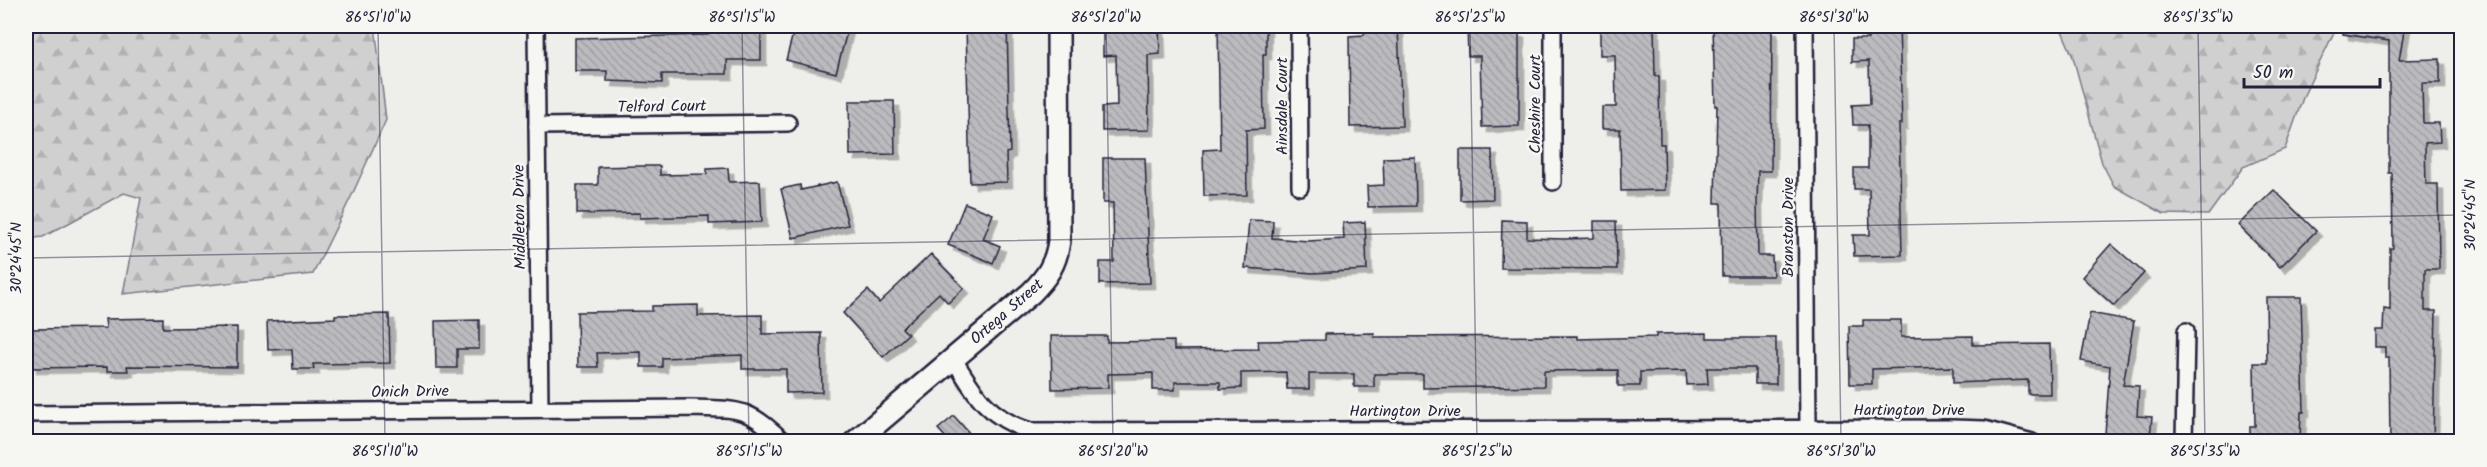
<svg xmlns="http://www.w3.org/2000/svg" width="2487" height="467" viewBox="0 0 2487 467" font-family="Kalam,sans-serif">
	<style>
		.forest { fill: url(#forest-firs); stroke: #797986; stroke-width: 1.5 }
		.building { fill: url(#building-back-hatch); stroke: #22223b; stroke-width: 1.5; filter: url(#shadow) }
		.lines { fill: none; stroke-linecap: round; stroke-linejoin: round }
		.street-casing { stroke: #22223b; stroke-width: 20 }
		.secondary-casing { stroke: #22223b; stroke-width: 26 }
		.street { stroke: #f6f6f2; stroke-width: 15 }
		.secondary { stroke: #f6f6f2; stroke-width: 21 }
		.ticks { fill: none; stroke: #22223b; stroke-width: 1.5; stroke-opacity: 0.45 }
		.labels { text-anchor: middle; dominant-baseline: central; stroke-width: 5; stroke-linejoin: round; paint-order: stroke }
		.street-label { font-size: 16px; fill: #22223b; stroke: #f6f6f2 }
		.neatline { fill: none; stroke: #22223b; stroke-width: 2 }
		.ticks-label { font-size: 15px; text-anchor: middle; fill: #22223b }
	</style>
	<defs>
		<pattern id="forest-firs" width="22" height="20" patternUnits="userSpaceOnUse" patternTransform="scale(1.5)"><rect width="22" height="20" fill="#d0d0d1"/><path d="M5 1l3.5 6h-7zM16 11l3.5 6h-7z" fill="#b2b2b4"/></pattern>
		<pattern id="building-back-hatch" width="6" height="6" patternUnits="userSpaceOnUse" patternTransform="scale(1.5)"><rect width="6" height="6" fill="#bbbbbf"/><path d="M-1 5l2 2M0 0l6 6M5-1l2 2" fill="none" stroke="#a0a0a5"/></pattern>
		<filter id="shadow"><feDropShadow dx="5.5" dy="5.5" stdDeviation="0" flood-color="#0004"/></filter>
	</defs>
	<rect width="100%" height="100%" fill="#eeeeeb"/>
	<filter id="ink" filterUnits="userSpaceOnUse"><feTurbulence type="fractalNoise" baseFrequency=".0167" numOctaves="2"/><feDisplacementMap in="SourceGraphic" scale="12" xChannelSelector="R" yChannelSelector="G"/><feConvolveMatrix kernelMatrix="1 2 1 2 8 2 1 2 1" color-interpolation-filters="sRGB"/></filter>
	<g filter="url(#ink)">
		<g class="forest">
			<polygon points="26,26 375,26 386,120 352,195 313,274 123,294 141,198 124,193 43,237 26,239"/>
			<polygon points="2060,26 2337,26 2304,95 2285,149 2243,167 2208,215 2164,214 2114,186 2102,163 2073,57"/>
		</g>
		<g class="building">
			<polygon points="795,26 839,26 848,28 836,73 786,60"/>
			<polygon points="966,26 1007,26 1010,152 1006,153 1007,182 970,183"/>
			<polygon points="1103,26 1159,26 1160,54 1148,55 1149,130 1102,131 1102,107 1117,106 1116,55 1103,56"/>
			<polygon points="1218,26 1266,26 1266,54 1263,54 1264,129 1246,130 1247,195 1204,196 1203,150 1220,149"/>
			<polygon points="1364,26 1398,26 1402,126 1350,127 1349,36 1364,35"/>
			<polygon points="1467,26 1505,26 1505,32 1519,32 1519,126 1482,127 1480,56 1468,56"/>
			<polygon points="1600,26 1654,26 1655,76 1659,76 1660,144 1664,144 1665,190 1621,191 1620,129 1602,129 1602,107 1616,107 1615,55 1600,55"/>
			<polygon points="1713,26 1765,26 1765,29 1772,29 1771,171 1758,171 1757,203 1758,256 1772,256 1773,276 1722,276 1721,203 1715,203 1717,106 1715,106"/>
			<polygon points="1868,26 1899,26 1902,124 1899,124 1902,255 1854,256 1853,235 1870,235 1869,189 1854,189 1854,168 1868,168 1868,125 1853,125 1852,105 1870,104 1869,61 1852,62 1852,39 1868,39"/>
			<polygon points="2343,26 2405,26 2399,60 2440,59 2440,83 2422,83 2423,123 2439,123 2440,142 2425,143 2426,184 2438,184 2439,269 2425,269 2425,311 2436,311 2433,441 2390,441 2389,358 2385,358 2385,347 2375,347 2375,330 2383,330 2384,309 2390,310 2390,248 2393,248 2392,173 2389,173 2389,41 2343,34"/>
			<polygon points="708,27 761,27 761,60 727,60 727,74 662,74 662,83 607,81 607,71 575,71 575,38 708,35"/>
			<polygon points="849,101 894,101 895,154 850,155"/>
			<polygon points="1460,150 1492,150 1493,199 1460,200"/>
			<polygon points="1415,157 1416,206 1368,207 1367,186 1384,185 1383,158"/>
			<polygon points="1103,158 1145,158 1150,283 1100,284 1100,262 1114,262 1113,203 1103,203"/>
			<polygon points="639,166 660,166 660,175 707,174 707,169 728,168 729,182 760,181 762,222 709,224 709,216 640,218 640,213 577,214 577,185 598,185 598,167"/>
			<polygon points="837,182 848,225 793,238 781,189 800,185 801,190"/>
			<polygon points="2274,190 2316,231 2280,267 2238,225"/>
			<polygon points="965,203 993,214 983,239 1000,246 993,263 948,245"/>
			<polygon points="1249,220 1273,221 1272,238 1308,241 1344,239 1343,223 1365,222 1367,270 1313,273 1245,268"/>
			<polygon points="1502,220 1527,221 1527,238 1565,239 1594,238 1594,221 1616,221 1617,269 1501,268"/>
			<polygon points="2111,244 2144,273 2114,306 2082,277"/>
			<polygon points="931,254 964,288 948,303 939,293 902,328 908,334 883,357 843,313 868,290 879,303"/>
			<polygon points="2266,297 2301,297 2304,412 2301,412 2300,441 2250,441 2250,426 2255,426 2254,363 2267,363"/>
			<polygon points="698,305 698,316 762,315 762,334 821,333 822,392 786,393 786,369 742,369 742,355 662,358 662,367 641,367 641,352 597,353 598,367 578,367 577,312 652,311 652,306"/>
			<polygon points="2090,313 2134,321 2123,385 2139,386 2137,416 2152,417 2150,437 2105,434 2110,366 2081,361"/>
			<polygon points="389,314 390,363 313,364 314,369 293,369 292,349 268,350 267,321 335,318 335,315"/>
			<polygon points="163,318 163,328 237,327 237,367 127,366 128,371 107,371 107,367 31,368 31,329 106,328 105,319"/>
			<polygon points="479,320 479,349 457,349 457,368 436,368 435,321"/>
			<polygon points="1863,320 1901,320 1901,337 1973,336 1973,345 2049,344 2050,394 2028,394 2028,380 1953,383 1953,367 1872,369 1872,384 1850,384 1849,326 1863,326"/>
			<polygon points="1374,333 1374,337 1577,336 1577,339 1656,337 1656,334 1707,333 1707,338 1776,338 1776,384 1755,384 1755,368 1707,368 1708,384 1687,385 1686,371 1640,372 1640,386 1618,386 1618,370 1544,371 1544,386 1423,388 1423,374 1374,374 1374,387 1354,387 1354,374 1309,374 1309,389 1287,389 1286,372 1241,373 1241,388 1220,389 1220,382 1175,382 1175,390 1153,390 1153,373 1108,374 1108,388 1052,389 1051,336 1107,336 1107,342 1174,341 1174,350 1259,349 1258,341 1325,340 1325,334"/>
			<polygon points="954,416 976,441 949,441 938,429"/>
		</g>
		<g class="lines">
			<defs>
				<g id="street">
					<polyline points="536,26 540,409"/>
					<polyline points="1299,26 1300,187"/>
					<polyline points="1553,26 1553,182"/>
					<polyline points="1805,26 1808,428"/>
					<polyline points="537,126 788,123"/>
					<path d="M953,358C975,394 989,419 1031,431L1952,428L1984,429L2032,442"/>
					<path d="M26,414L691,408C738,409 749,407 784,442"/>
					<polyline points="2184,442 2186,331"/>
				</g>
				<path id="secondary" d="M855,442L1031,293C1047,277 1056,264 1059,241L1058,26"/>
			</defs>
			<use href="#street" class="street-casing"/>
			<use href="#secondary" class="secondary-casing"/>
			<use href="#street" class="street"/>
			<use href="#secondary" class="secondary"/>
		</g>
	</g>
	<path class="ticks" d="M378,26L385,442M742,26L749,442M1106,26L1113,442M1470,26L1477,442M1834,26L1841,442M2198,26L2205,442M26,258L2462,215"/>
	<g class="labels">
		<g class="street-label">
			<text transform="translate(1535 104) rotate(-90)">Cheshire Court</text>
			<text transform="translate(1282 106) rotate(-90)">Ainsdale Court</text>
			<text transform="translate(662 107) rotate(-1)">Telford Court</text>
			<text transform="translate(520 217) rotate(-91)">Middleton Drive</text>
			<text transform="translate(1788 227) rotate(-90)">Branston Drive</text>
			<text transform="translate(1007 312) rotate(-41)">Ortega Street</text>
			<text transform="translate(410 392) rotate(-1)">Onich Drive</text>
			<text x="1909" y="410">Hartington Drive</text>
			<text x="1405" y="411">Hartington Drive</text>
		</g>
	</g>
	<rect width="2487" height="467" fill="none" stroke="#f6f6f2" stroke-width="66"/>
	<path d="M2244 78v9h136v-9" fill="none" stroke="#22223b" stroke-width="3"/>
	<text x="2253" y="78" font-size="18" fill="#22223b" stroke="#f6f6f2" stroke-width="4.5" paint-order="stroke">50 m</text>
	<rect x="33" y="33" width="2421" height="401" class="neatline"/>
	<g class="ticks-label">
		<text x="378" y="22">86°51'10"W</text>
		<text x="742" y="22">86°51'15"W</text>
		<text x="1106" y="22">86°51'20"W</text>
		<text x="1470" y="22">86°51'25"W</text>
		<text x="1834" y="22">86°51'30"W</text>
		<text x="2198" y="22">86°51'35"W</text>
		<text transform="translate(2470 215) rotate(-90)" y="5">30°24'45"N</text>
		<text transform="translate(16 258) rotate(-90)" y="5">30°24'45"N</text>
		<text x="385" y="456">86°51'10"W</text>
		<text x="749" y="456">86°51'15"W</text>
		<text x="1113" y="456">86°51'20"W</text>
		<text x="1477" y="456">86°51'25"W</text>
		<text x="1841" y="456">86°51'30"W</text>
		<text x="2205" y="456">86°51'35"W</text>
	</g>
</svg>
